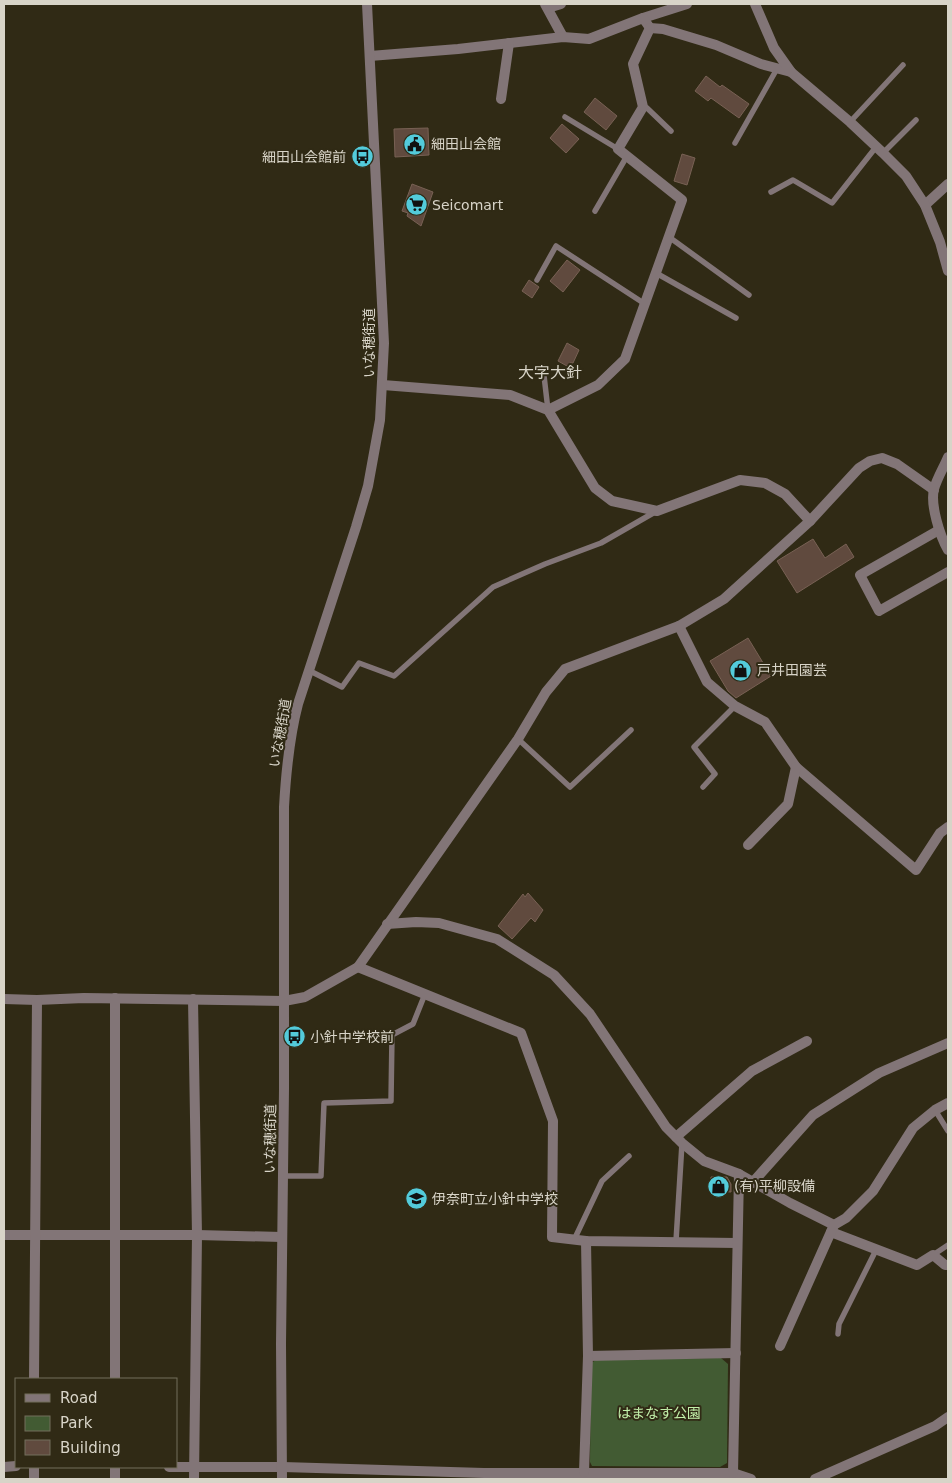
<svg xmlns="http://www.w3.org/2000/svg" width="952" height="1483" viewBox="0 0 952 1483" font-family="'DejaVu Sans','Noto Sans JP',sans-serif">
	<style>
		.green { fill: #425b33 }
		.building { fill: #604a3e; stroke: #786154 }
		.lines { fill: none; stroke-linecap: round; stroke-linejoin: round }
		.service { stroke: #827577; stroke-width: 5.5 }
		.minor { stroke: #827577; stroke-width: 10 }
		.tertiary { stroke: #827577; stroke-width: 10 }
		.labels { text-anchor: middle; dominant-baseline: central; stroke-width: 4; stroke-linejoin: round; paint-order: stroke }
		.poi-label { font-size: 14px; fill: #d8d4c8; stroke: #302a15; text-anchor: start }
		.street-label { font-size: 14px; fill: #d8d4c8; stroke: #302a15 }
		.park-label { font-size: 14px; fill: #c2f0aa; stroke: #302a15 }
		.quarter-label { font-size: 16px; fill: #d8d4c8; stroke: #302a15 }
	</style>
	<rect width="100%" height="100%" fill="#302a15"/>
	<polygon class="green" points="721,1358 728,1364 727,1463 720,1467 592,1466 590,1462 591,1363 596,1360"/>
	<g class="building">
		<polygon points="706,76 720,87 722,85 749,104 739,118 711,98 708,101 695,91"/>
		<polygon points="595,98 617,116 606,130 584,112"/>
		<polygon points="562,124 579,139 566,153 550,138"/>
		<polygon points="428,128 429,155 395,157 394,129"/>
		<polygon points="682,154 695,158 687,185 674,181"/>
		<polygon points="412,184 433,192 421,226 407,216 408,213 402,211"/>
		<polygon points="567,260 580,270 563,292 550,281"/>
		<polygon points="529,280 539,287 532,298 522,291"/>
		<polygon points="567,343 579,350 573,363 570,363 567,366 558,361"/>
		<polygon points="813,539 825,558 846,544 854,557 797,593 777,561"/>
		<polygon points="748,638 771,676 736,698 728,691 710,661"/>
		<polygon points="528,893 543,910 535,922 531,918 512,939 498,926 523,894 525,897"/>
		<polygon points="711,1177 727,1177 731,1184 731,1192 710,1191"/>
	</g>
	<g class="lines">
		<g class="service">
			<polyline points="643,107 647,108 671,131"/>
			<polyline points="565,117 618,149"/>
			<polyline points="850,122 903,65"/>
			<polyline points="735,143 778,67"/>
			<polyline points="883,153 916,120"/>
			<polyline points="771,192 793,180 832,203 876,147"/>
			<polyline points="595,211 627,156"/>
			<polyline points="669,237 749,295"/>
			<polyline points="656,273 736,318"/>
			<polyline points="537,280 556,246 645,304"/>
			<polyline points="543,367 548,410"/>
			<polyline points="308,670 342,687 359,663 394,676 493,587 545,564 601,543 655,512"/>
			<polyline points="518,739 570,787 631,730"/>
			<polyline points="703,787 715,774 694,747 735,706"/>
			<polyline points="935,1110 948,1131"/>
			<polyline points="283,1176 321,1176 324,1103 391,1101 392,1035 413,1024 425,994"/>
			<polyline points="574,1240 602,1181 629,1156"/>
			<polyline points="676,1241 682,1143"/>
			<polyline points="933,1255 948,1245"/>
			<polyline points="838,1334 839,1324 877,1248"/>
		</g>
		<g class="minor">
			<polyline points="545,4 563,37"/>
			<polyline points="548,8 561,4"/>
			<polyline points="643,18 687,4"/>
			<polyline points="650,28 663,29 716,45 761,64 791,72"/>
			<polyline points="370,56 458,49 563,37 589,39 643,18 650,28"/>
			<polyline points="501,99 509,43"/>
			<polyline points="925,205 948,184"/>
			<polyline points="383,385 510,395 548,410 595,488 612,501 657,511 740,480 765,483 785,494 810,521"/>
			<polyline points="548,410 598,385 625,359 682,200 618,149 643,107 633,64 650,28"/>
			<polyline points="939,530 860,575 879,611 948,572"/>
			<polyline points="679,626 707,682 735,706 765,722 796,767 916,870 940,833 948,827"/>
			<polyline points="748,845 788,804 796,767"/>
			<polyline points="387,924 416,922 439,923 497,939 554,975 590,1014 666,1127 682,1143 704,1161 739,1174 790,1203 834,1225"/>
			<polyline points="358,967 521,1033 553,1121 552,1237 586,1241 737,1243"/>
			<polyline points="4,999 37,1000 84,998 284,1001 305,997 358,967 518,739 546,692 565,669 679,626 724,599 810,521 859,468 870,461 882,458 897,464 934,490"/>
			<polyline points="193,999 197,1235 194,1479"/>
			<polyline points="676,1137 752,1071 807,1041"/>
			<polyline points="753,1182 813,1115 879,1073 948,1043"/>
			<polyline points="831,1232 917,1265 933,1255 945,1265 948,1265"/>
			<polyline points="4,1235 197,1235 282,1237"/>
			<polyline points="780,1346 834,1225 846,1218 873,1191 913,1128 935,1110 948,1103"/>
			<polyline points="588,1356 736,1353"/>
			<polyline points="34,1379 37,1000"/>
			<polyline points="115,1379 115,998"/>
			<polyline points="4,1467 16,1466"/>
			<polyline points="169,1467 283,1467 484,1473 733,1473 751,1479"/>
			<polyline points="584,1472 588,1356 586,1241"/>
			<polyline points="733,1473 739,1174"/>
			<polyline points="34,1479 34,1467"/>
			<polyline points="115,1479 115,1467"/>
			<polyline points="815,1479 935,1426 948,1417"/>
		</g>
		<g class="tertiary">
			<polyline points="755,4 774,48 791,72 850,122 883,153 906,176 925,205 940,242 948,271"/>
			<path d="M948,457C944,467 937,478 934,489C930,505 940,536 948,550"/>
			<path d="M282,1479L281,1344L284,1089V807C286,772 289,738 298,704L356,527L368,486L380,420L384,343L367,4"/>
		</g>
	</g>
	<defs>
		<symbol id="civic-disc" viewBox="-11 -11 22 22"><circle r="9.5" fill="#53cbdb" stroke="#302a15"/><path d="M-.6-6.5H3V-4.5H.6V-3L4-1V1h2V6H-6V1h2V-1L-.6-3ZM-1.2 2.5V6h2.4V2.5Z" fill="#111"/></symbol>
		<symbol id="bus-disc" viewBox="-11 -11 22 22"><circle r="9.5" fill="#53cbdb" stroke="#302a15"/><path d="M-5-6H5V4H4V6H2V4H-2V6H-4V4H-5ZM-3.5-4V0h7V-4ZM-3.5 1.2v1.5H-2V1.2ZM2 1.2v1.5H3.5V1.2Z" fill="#111"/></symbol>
		<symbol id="supermarket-disc" viewBox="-11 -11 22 22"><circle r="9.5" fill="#53cbdb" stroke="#302a15"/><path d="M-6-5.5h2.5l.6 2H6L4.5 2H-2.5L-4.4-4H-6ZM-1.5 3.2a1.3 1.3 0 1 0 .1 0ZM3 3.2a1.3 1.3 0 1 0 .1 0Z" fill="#111"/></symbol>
		<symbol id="shop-disc" viewBox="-11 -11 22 22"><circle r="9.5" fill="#53cbdb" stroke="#302a15"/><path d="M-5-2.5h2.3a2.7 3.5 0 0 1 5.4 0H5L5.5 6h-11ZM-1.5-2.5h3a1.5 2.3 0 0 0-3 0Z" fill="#111"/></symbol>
		<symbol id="school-disc" viewBox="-11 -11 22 22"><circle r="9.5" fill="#53cbdb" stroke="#302a15"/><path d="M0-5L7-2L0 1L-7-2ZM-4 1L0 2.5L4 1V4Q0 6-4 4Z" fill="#111"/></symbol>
	</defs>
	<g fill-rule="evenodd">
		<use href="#civic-disc" x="402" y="132" width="25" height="25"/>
		<use href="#bus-disc" x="350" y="144" width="25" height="25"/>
		<use href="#supermarket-disc" x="404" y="192" width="25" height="25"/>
		<use href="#shop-disc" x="728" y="658" width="25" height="25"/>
		<use href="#bus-disc" x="282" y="1024" width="25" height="25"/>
		<use href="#shop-disc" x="706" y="1174" width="25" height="25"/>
		<use href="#school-disc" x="404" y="1186" width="25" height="25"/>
	</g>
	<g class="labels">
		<g class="poi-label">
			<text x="431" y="144">細田山会館</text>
			<text x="346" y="157" text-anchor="end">細田山会館前</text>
			<text x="432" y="205">Seicomart</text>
			<text x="757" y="670">戸井田園芸</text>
			<text x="310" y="1037">小針中学校前</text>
			<text x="734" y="1186">(有)平柳設備</text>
			<text x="432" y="1199">伊奈町立小針中学校</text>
		</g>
		<g class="street-label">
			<text transform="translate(369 343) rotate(-90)">いな穂街道</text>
			<text transform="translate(280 733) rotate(-80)">いな穂街道</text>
			<text transform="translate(270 1139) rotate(-89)">いな穂街道</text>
		</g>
		<g class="park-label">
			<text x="659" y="1413">はまなす公園</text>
		</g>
		<g class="quarter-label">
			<text x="550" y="372">大字大針</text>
		</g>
	</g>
	<rect width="952" height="1483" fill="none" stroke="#d8d4c8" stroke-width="10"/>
	<rect x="15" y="1378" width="162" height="90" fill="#302a15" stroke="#736e5d"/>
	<rect x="25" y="1394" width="25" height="8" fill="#827577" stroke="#736e5d"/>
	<text x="60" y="1403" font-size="15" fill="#d8d4c8">Road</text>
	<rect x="25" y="1416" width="25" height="15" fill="#425b33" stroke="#736e5d"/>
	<text x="60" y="1428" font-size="15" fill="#d8d4c8">Park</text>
	<rect x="25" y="1440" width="25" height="15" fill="#604a3e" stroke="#736e5d"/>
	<text x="60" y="1453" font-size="15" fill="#d8d4c8">Building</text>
</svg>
